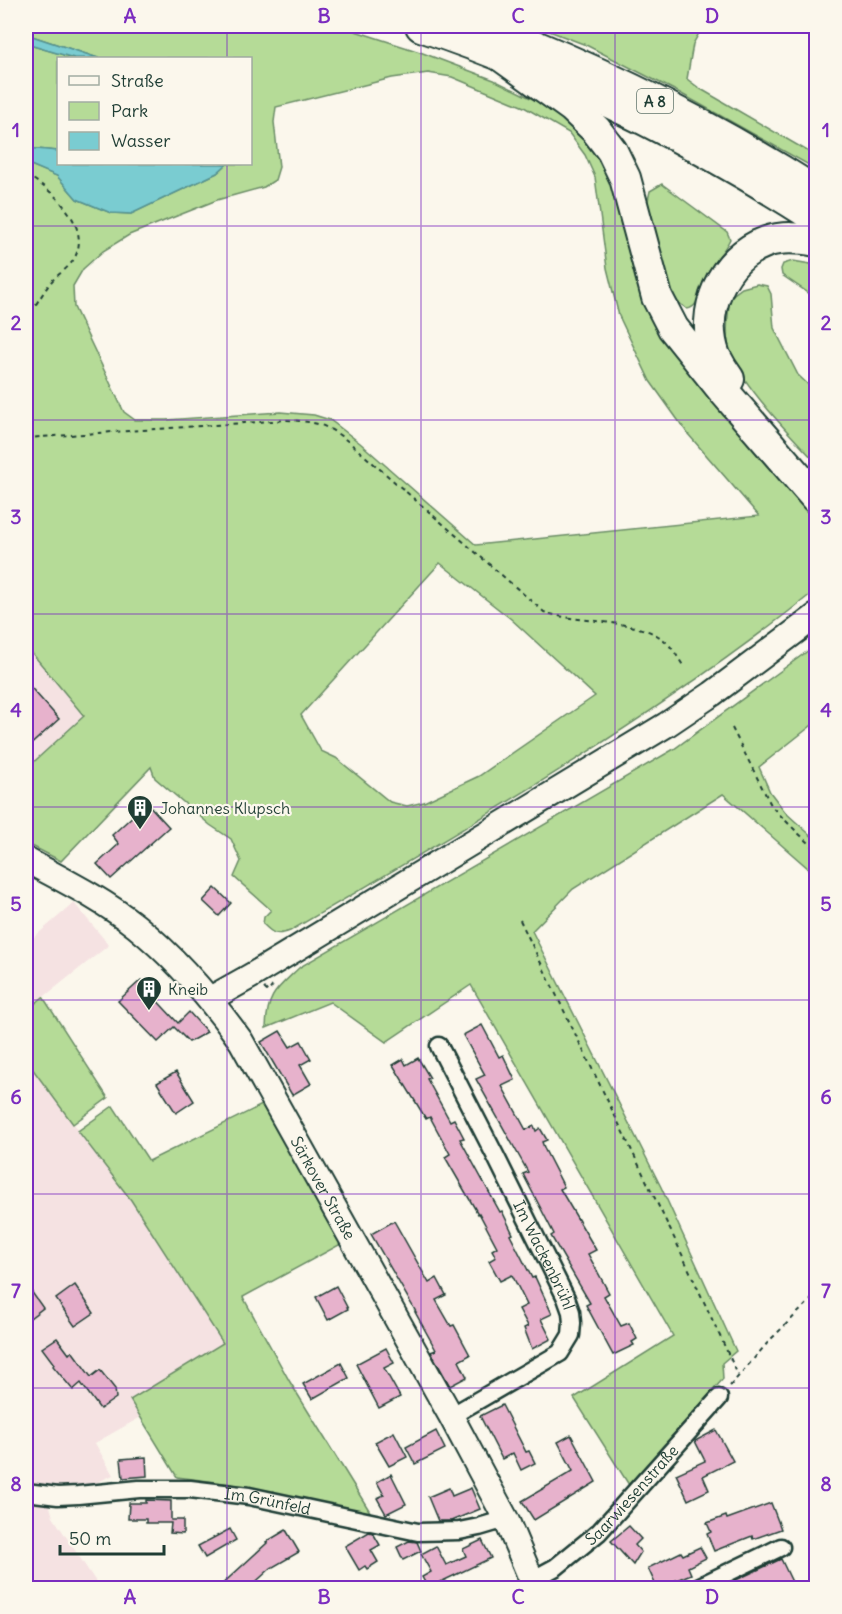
<svg xmlns="http://www.w3.org/2000/svg" width="842" height="1614" viewBox="0 0 842 1614" font-family="Delius,sans-serif">
	<style>
		.built { fill: #f5e2e2 }
		.green { fill: #b5db97; stroke: #6a8c66; stroke-width: 1.5; fill-rule: evenodd }
		.water { fill: #7accd1; stroke: #569392; stroke-width: 1.5 }
		.building { fill: #e7b2cc; stroke: #1f3d34; stroke-width: 1.5 }
		.lines { fill: none; stroke-linecap: round; stroke-linejoin: round }
		.minor-casing { stroke: #1f3d34; stroke-width: 21 }
		.secondary-casing { stroke: #1f3d34; stroke-width: 28 }
		.motorway-casing { stroke: #1f3d34; stroke-width: 34 }
		.path { stroke: #1f3d34; stroke-width: 2; stroke-dasharray: 4.5 4.5; stroke-linecap: butt }
		.minor { stroke: #fbf7ec; stroke-width: 16 }
		.secondary { stroke: #fbf7ec; stroke-width: 24 }
		.motorway { stroke: #fbf7ec; stroke-width: 30 }
		.grid { fill: none; stroke: #7b2cbf; stroke-width: 1.5; stroke-opacity: 0.55 }
		.labels { text-anchor: middle; dominant-baseline: central; stroke-width: 4.5; stroke-linejoin: round; paint-order: stroke }
		.shield { fill: #fbf7ec; stroke: #61756b; stroke-width: 1.5 }
		.shield-label { font-size: 15px; font-weight: bold; fill: #1f3d34 }
		.poi-label { font-size: 16px; fill: #1f3d34; stroke: #fbf7ec; text-anchor: start }
		.street-label { font-size: 16px; fill: #1f3d34; stroke: #fbf7ec }
		.neatline { fill: none; stroke: #7b2cbf; stroke-width: 2 }
		.grid-label { font-size: 20px; text-anchor: middle; font-weight: bold; fill: #7b2cbf }
	</style>
	<rect width="100%" height="100%" fill="#fbf7ec"/>
	<filter id="ink" filterUnits="userSpaceOnUse"><feTurbulence type="fractalNoise" baseFrequency=".0167" numOctaves="2"/><feDisplacementMap in="SourceGraphic" scale="12" xChannelSelector="R" yChannelSelector="G"/><feConvolveMatrix kernelMatrix="1 2 1 2 8 2 1 2 1" color-interpolation-filters="sRGB"/></filter>
	<g filter="url(#ink)">
		<g class="built">
			<polygon points="26,646 84,717 26,769"/>
			<polygon points="74,903 109,945 26,1011 26,944"/>
			<polygon points="26,1060 131,1200 224,1343 131,1400 141,1417 95,1443 113,1475 87,1487 94,1499 79,1503 49,1503 53,1517 100,1588 26,1588"/>
		</g>
		<g class="green">
			<path d="M26,26H340L420,52L494,80L559,112L581,131L613,177L639,284L793,487L816,515V590C652,721 471,825 290,931C276,936 273,934 263,924L264,917L271,910L234,877L241,861L231,839L210,825L155,778L151,767L61,861L26,843V769L84,716L26,646V163L57,176L77,199L111,213L131,214L217,173L227,164H250V58H98L26,34ZM428,73L452,77L524,107L569,133L585,155L595,177L607,268L619,316L650,381L688,434L759,516L476,545L360,443L330,420L314,415L280,412L166,420H135L124,412L74,307L73,286L83,269L103,251L129,235L217,200L264,187L275,180L279,167L274,122L276,107L392,78ZM440,563L511,619L595,696L479,776L424,802L407,806L390,802L336,758L321,751L301,715Z"/>
			<polygon points="536,26 703,26 693,44 687,79 699,88 816,156 816,169 678,92 586,45"/>
			<polygon points="26,44 74,58 58,58 58,151 26,148"/>
			<path d="M662,184L727,232L730,239C722,256 710,263 703,283C699,293 699,307 687,309L678,302L669,290L647,205L650,191Z"/>
			<polygon points="793,261 816,265 816,298 782,275 781,269 783,264"/>
			<path d="M757,284L767,286L771,294L774,328L798,375L816,392V462C792,437 741,384 730,352C725,335 728,314 730,297L742,288Z"/>
			<path d="M816,645V722L759,767L770,792L786,813L816,840V875L723,794L573,889L532,931L661,1187L736,1351L722,1363L723,1379L629,1485L574,1398L673,1336L471,985L386,1042L330,1002L266,1028C267,994 276,990 300,967L674,749Z"/>
			<polygon points="43,997 108,1098 73,1124 26,1060 26,1011"/>
			<polygon points="266,1103 341,1244 243,1297 290,1382 372,1515 232,1484 177,1477 130,1400 223,1343 131,1200 78,1131 113,1106 149,1161"/>
		</g>
		<g class="water">
			<polygon points="26,34 98,58 74,58 26,44"/>
			<polygon points="26,148 58,151 58,164 227,164 217,173 131,214 111,213 77,199 57,176 26,163"/>
		</g>
		<g class="building">
			<polygon points="26,682 59,719 26,749"/>
			<polygon points="147,803 169,827 111,879 97,864 119,844 112,835"/>
			<polygon points="215,888 231,903 219,916 203,901"/>
			<polygon points="141,980 151,991 149,992 178,1023 189,1012 207,1032 189,1042 174,1027 158,1042 118,1001"/>
			<polygon points="482,1025 499,1057 503,1055 515,1080 502,1086 526,1130 534,1126 536,1131 540,1128 547,1140 542,1142 545,1150 564,1187 560,1189 596,1250 588,1254 609,1293 604,1296 621,1326 629,1323 637,1339 632,1342 634,1345 613,1355 586,1305 590,1303 551,1236 554,1234 523,1174 528,1172 476,1079 485,1075 463,1035"/>
			<polygon points="280,1031 290,1047 301,1041 311,1059 300,1065 311,1084 292,1095 261,1042"/>
			<polygon points="418,1058 430,1078 427,1079 450,1121 454,1119 464,1138 460,1139 500,1212 502,1211 513,1234 510,1235 532,1278 535,1277 552,1314 541,1319 551,1339 532,1349 524,1328 528,1326 519,1309 527,1305 512,1275 500,1281 489,1261 496,1257 492,1250 497,1247 479,1213 478,1214 445,1157 450,1154 430,1117 426,1119 393,1065 403,1059 406,1065"/>
			<polygon points="176,1072 194,1101 176,1113 157,1083"/>
			<polygon points="394,1221 429,1283 437,1278 446,1295 436,1300 451,1326 454,1325 470,1355 459,1361 467,1377 450,1386 431,1352 436,1350 415,1312 416,1312 371,1234"/>
			<polygon points="26,1284 43,1308 26,1321"/>
			<polygon points="75,1285 94,1313 75,1326 56,1299"/>
			<polygon points="336,1286 348,1309 328,1320 316,1297"/>
			<polygon points="57,1338 69,1354 72,1351 91,1377 100,1370 115,1389 116,1398 100,1409 81,1383 73,1390 53,1366 54,1364 42,1348"/>
			<polygon points="386,1348 394,1363 384,1368 400,1397 379,1408 356,1364"/>
			<polygon points="341,1363 349,1378 312,1399 303,1384"/>
			<polygon points="502,1405 526,1452 529,1451 535,1463 521,1470 513,1453 502,1459 480,1416"/>
			<polygon points="716,1430 733,1461 703,1476 709,1490 688,1500 676,1474 705,1461 695,1441"/>
			<polygon points="436,1431 445,1449 415,1464 406,1447"/>
			<polygon points="394,1432 407,1457 389,1466 375,1442"/>
			<polygon points="571,1435 596,1482 534,1520 522,1501 573,1471 558,1442"/>
			<polygon points="146,1457 147,1476 123,1478 121,1459"/>
			<polygon points="391,1474 406,1504 386,1514 377,1498 384,1495 377,1482"/>
			<polygon points="449,1488 452,1496 471,1488 480,1509 451,1521 438,1521 428,1497"/>
			<polygon points="146,1500 171,1501 171,1520 183,1520 183,1534 170,1533 171,1523 146,1523 146,1519 128,1519 129,1503 146,1503"/>
			<polygon points="771,1503 781,1529 753,1539 752,1536 714,1551 707,1534 711,1532 707,1523 726,1516 727,1519"/>
			<polygon points="629,1526 641,1539 635,1545 641,1552 633,1565 611,1541"/>
			<polygon points="230,1529 236,1540 205,1558 198,1546"/>
			<polygon points="286,1530 299,1552 271,1568 249,1588 218,1588 267,1543 266,1542"/>
			<polygon points="369,1532 373,1533 380,1545 371,1550 378,1562 367,1569 365,1566 359,1570 345,1546"/>
			<polygon points="482,1540 491,1558 428,1588 422,1577 431,1572 421,1554 436,1546 446,1565 466,1556 463,1549"/>
			<polygon points="409,1541 417,1542 421,1551 403,1560 397,1547"/>
			<polygon points="700,1547 706,1558 688,1567 691,1574 657,1588 648,1568 681,1552 683,1555"/>
			<polygon points="781,1559 793,1584 783,1588 719,1588"/>
		</g>
		<g class="lines">
			<defs>
				<g id="minor">
					<path id="s1" d="M439,1046L496,1157L566,1298L571,1312L572,1323L571,1335L560,1353L451,1416"/>
					<path id="s2" d="M26,1492L58,1496L78,1495L139,1489H190L249,1496L418,1532L459,1531L479,1527L506,1519"/>
					<path id="s3" d="M532,1580L556,1567L599,1532L719,1398"/>
					<polyline points="696,1588 781,1547"/>
				</g>
				<g id="secondary">
					<path id="s4" d="M26,860C63,880 102,899 136,926C177,959 210,998 241,1041L451,1416L506,1519L535,1588"/>
					<polyline points="210,999 251,976 666,725 712,694 816,616"/>
				</g>
				<g id="motorway">
					<path d="M421,26C559,73 694,139 816,218"/>
					<path d="M485,26C601,70 712,126 816,192"/>
					<polyline points="500,55 572,107 596,130 612,151 625,178 657,297 673,328 721,388 816,498"/>
					<path d="M729,379C724,372 719,364 715,356C699,311 722,258 766,242C783,236 800,238 816,241"/>
				</g>
			</defs>
			<use href="#minor" class="minor-casing"/>
			<use href="#secondary" class="secondary-casing"/>
			<use href="#motorway" class="motorway-casing"/>
			<g class="path">
				<path d="M26,175C52,189 93,226 74,259C69,268 58,274 51,282C42,294 34,308 26,320"/>
				<path d="M26,438L287,420C318,422 326,424 350,443L544,612C577,624 640,618 665,641C673,648 678,658 684,667"/>
				<polyline points="732,728 772,807 798,833 816,849"/>
				<polyline points="520,920 679,1248 738,1375"/>
				<polyline points="264,988 268,992 274,984"/>
				<polyline points="730,1386 770,1340 816,1295"/>
			</g>
			<use href="#minor" class="minor"/>
			<use href="#secondary" class="secondary"/>
			<use href="#motorway" class="motorway"/>
		</g>
	</g>
	<path class="grid" d="M227,26V58M421,26V1588M615,26V1588M227,164V1588M26,226H816M26,420H816M26,614H816M26,807H816M26,1000H816M26,1194H816M26,1388H816"/>
	<defs>
		<symbol id="building-pin" viewBox="-11 -11 22 30"><path d="M0 17L-7.5 6A9.5 9.5 0 1 1 7.5 6Z" fill="#1f3d34" stroke="#fbf7ec"/><path d="M-4-6H4V6H1V3H-1V6H-4ZM-2.5-4.3h1.7v1.8h-1.7ZM.8-4.3h1.7v1.8H.8ZM-2.5-1h1.7V.8h-1.7ZM.8-1h1.7V.8H.8Z" fill="#fff"/></symbol>
	</defs>
	<g fill-rule="evenodd">
		<use href="#building-pin" x="125" y="793" width="30" height="40"/>
		<use href="#building-pin" x="134" y="974" width="30" height="40"/>
	</g>
	<g class="labels">
		<rect class="shield" x="637" y="89" width="36" height="24" rx="4.5"/>
		<g class="shield-label">
			<text x="655" y="101">A 8</text>
		</g>
		<g class="poi-label">
			<text x="160" y="808">Johannes Klupsch</text>
			<text x="168" y="989">Kneib</text>
		</g>
		<g class="street-label">
			<text stroke="none"><textPath href="#s4" startOffset="453">Särkover Straße</textPath></text>
			<text stroke="none"><textPath href="#s1" startOffset="234">Im Wackenbrühl</textPath></text>
			<text stroke="none"><textPath href="#s3" startOffset="132">Saarwiesenstraße</textPath></text>
			<text stroke="none"><textPath href="#s2" startOffset="243">Im Grünfeld</textPath></text>
		</g>
	</g>
	<rect width="842" height="1614" fill="none" stroke="#fbf7ec" stroke-width="66"/>
	<rect x="57" y="57" width="195" height="108" fill="#fbf7ec" stroke="#a3ada2" stroke-width="1.5"/>
	<rect x="69" y="76" width="30" height="9" fill="#fbf7ec" stroke="#a3ada2" stroke-width="1.5"/>
	<text x="111" y="87" font-size="18" fill="#1f3d34">Straße</text>
	<rect x="69" y="102" width="30" height="18" fill="#b5db97" stroke="#a3ada2" stroke-width="1.5"/>
	<text x="111" y="117" font-size="18" fill="#1f3d34">Park</text>
	<rect x="69" y="132" width="30" height="18" fill="#7accd1" stroke="#a3ada2" stroke-width="1.5"/>
	<text x="111" y="147" font-size="18" fill="#1f3d34">Wasser</text>
	<path d="M60 1545v9h104v-9" fill="none" stroke="#1f3d34" stroke-width="3"/>
	<text x="69" y="1545" font-size="18" fill="#1f3d34" stroke="#fbf7ec" stroke-width="4.5" paint-order="stroke">50 m</text>
	<rect x="33" y="33" width="776" height="1548" class="neatline"/>
	<g class="grid-label">
		<text x="130" y="23">A</text>
		<text x="324" y="23">B</text>
		<text x="518" y="23">C</text>
		<text x="712" y="23">D</text>
		<text x="16" y="137">1</text>
		<text x="826" y="137">1</text>
		<text x="16" y="330">2</text>
		<text x="826" y="330">2</text>
		<text x="16" y="524">3</text>
		<text x="826" y="524">3</text>
		<text x="16" y="717">4</text>
		<text x="826" y="717">4</text>
		<text x="16" y="911">5</text>
		<text x="826" y="911">5</text>
		<text x="16" y="1104">6</text>
		<text x="826" y="1104">6</text>
		<text x="16" y="1298">7</text>
		<text x="826" y="1298">7</text>
		<text x="16" y="1491">8</text>
		<text x="826" y="1491">8</text>
		<text x="130" y="1604">A</text>
		<text x="324" y="1604">B</text>
		<text x="518" y="1604">C</text>
		<text x="712" y="1604">D</text>
	</g>
</svg>
